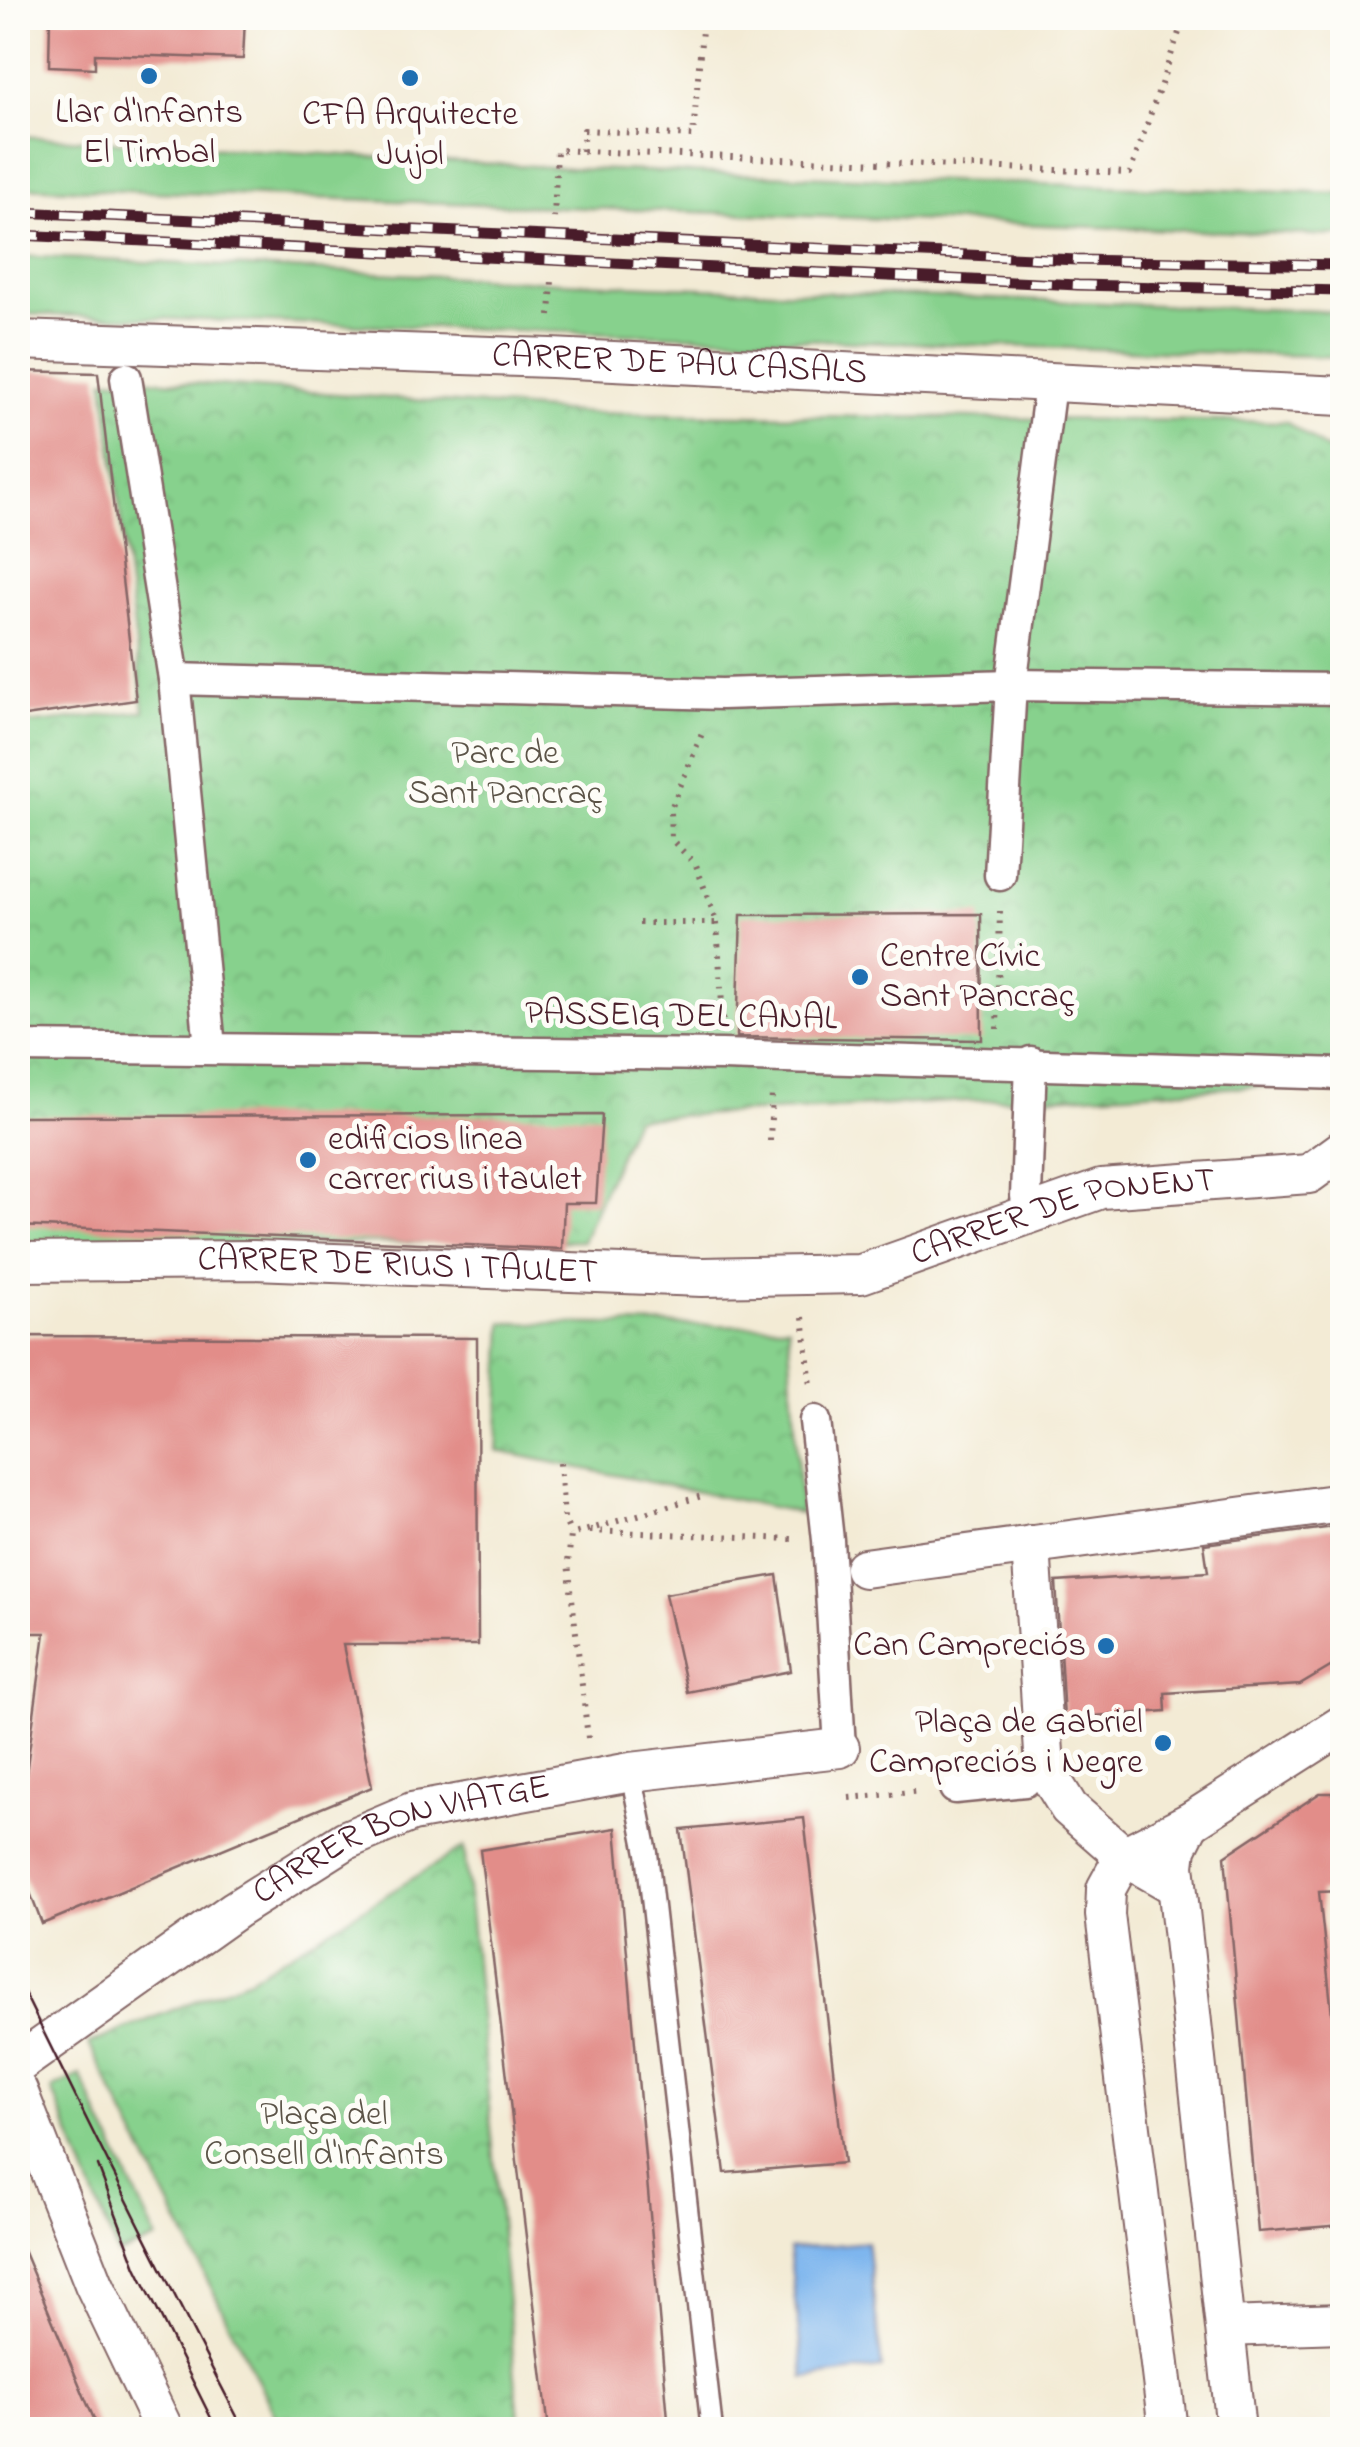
<svg xmlns="http://www.w3.org/2000/svg" width="1360" height="2447" viewBox="0 0 1360 2447" font-family="'Indie Flower',sans-serif">
	<style>
		.grass { fill: #87d18d; stroke: #68785c; stroke-width: 2.5 }
		.park { fill: url(#park-crowns); stroke: #68785c; stroke-width: 2.5 }
		.water { fill: #7eb6ee; stroke: #646a8c; stroke-width: 2.5 }
		.building { fill: #e28d89 }
		.lines { fill: none; stroke-linecap: round; stroke-linejoin: round }
		.service-casing { stroke: #856666; stroke-width: 25 }
		.pedestrian-casing { stroke: #856666; stroke-width: 35 }
		.minor-casing { stroke: #856666; stroke-width: 42 }
		.path { stroke: #856666; stroke-width: 6; stroke-dasharray: 2.5 8; stroke-linecap: butt }
		.service { stroke: #fff; stroke-width: 20 }
		.pedestrian { stroke: #fff; stroke-width: 30 }
		.minor { stroke: #fff; stroke-width: 38 }
		.tram { stroke: #4a1f2b; stroke-width: 2.5 }
		.rail-casing { stroke: #4a1f2b; stroke-width: 11 }
		.rail { stroke: #fdfcf7; stroke-width: 8; stroke-dasharray: 22; stroke-linecap: butt }
		.poi-dot { fill: #1f6fb2; stroke: #fdfcf7; stroke-width: 4 }
		.labels { text-anchor: middle; dominant-baseline: central; stroke-width: 10; stroke-linejoin: round; paint-order: stroke }
		.poi-label { font-size: 35px; fill: #4a1f2b; stroke: #fdfcf7 }
		.street-label { font-size: 35px; fill: #4a1f2b; stroke: #fdfcf7 }
		.park-label { font-size: 35px; fill: #5c5448; stroke: #fdfcf7 }
	</style>
	<defs>
		<pattern id="park-crowns" width="20" height="18" patternUnits="userSpaceOnUse" patternTransform="scale(2.5)"><rect width="20" height="18" fill="#87d18d"/><path d="M2 6a3 3 0 1 1 6 0M12 15a3 3 0 1 1 6 0" fill="none" stroke="#76b37a"/></pattern>
	</defs>
	<rect width="100%" height="100%" fill="#fdfcf7"/>
	<filter id="ink" filterUnits="userSpaceOnUse"><feTurbulence type="fractalNoise" baseFrequency=".01" numOctaves="2"/><feDisplacementMap in="SourceGraphic" scale="20" xChannelSelector="R" yChannelSelector="G"/><feConvolveMatrix kernelMatrix="1 2 1 2 8 2 1 2 1" color-interpolation-filters="sRGB"/></filter>
	<filter id="wash" filterUnits="userSpaceOnUse"><feTurbulence type="fractalNoise" baseFrequency=".0048" numOctaves="4" result="noise"/><feDisplacementMap in="SourceGraphic" scale="40" xChannelSelector="R" yChannelSelector="G"/><feGaussianBlur stdDeviation="2.25" result="paint"/><feColorMatrix in="noise" values="0 0 0 0 0 0 0 0 0 0 0 0 0 0 0 0 0 1.4 0 .05"/><feComposite in="paint" operator="in"/></filter>
	<g filter="url(#wash)">
		<rect width="100%" height="100%" fill="#f3ebd5"/>
		<g class="grass">
			<polygon points="18,136 584,169 1342,194 1342,236 18,187"/>
			<polygon points="18,256 647,286 1342,312 1342,357 18,314"/>
			<polygon points="80,2075 157,2239 118,2255 52,2089"/>
		</g>
		<g class="park">
			<polygon points="126,378 587,413 1286,422 1342,460 1342,1082 635,1118 582,1241 178,1245 18,1242 18,725 144,711 104,380"/>
			<polygon points="503,1323 788,1326 801,1513 497,1451"/>
			<polygon points="464,1847 520,2429 282,2429 89,2044 249,1979"/>
		</g>
		<polygon class="water" points="867,2242 882,2368 804,2378 789,2249"/>
		<g id="blocks">
			<g class="building">
				<polygon points="50,18 245,18 243,59 95,54 95,68 49,66"/>
				<polygon points="18,371 98,373 136,700 18,717"/>
				<polygon points="981,914 982,1040 737,1037 741,915"/>
				<polygon points="602,1115 596,1203 564,1203 562,1249 18,1226 18,1116"/>
				<polygon points="18,1336 477,1338 478,1645 343,1645 372,1787 42,1924 18,1861 18,1799 23,1796 45,1633 18,1633"/>
				<polygon points="1342,1526 1342,1660 1300,1685 1165,1693 1166,1711 1064,1718 1056,1582 1208,1572 1204,1544"/>
				<polygon points="777,1575 791,1671 687,1692 665,1594"/>
				<polygon points="1320,1793 1342,1793 1342,1891 1319,1892 1342,2108 1342,2225 1258,2232 1225,1856"/>
				<polygon points="804,1818 844,2163 725,2173 681,1830"/>
				<polygon points="616,1828 669,2430 549,2430 480,1850"/>
				<polygon points="18,2238 87,2403 99,2430 18,2430"/>
			</g>
		</g>
	</g>
	<g filter="url(#ink)">
		<use href="#blocks" fill-opacity="0" stroke="#856666" stroke-width="2.5"/>
		<g class="lines">
			<defs>
				<polyline id="service" points="631,1772 647,1853 712,2430"/>
				<g id="pedestrian">
					<polyline points="126,378 174,679 210,1047"/>
					<polyline points="174,679 722,694 1011,685 1342,689"/>
					<polyline points="1000,875 1011,685 1048,400"/>
					<polyline points="18,1047 722,1055 1342,1074"/>
					<polyline points="1026,1196 1031,1062"/>
					<polyline points="815,1421 828,1540 840,1748"/>
					<polyline points="955,1788 1025,1781"/>
				</g>
				<g id="minor">
					<path id="s1" d="M18,340L551,358L1342,396"/>
					<path id="s2" d="M18,1262L254,1260L702,1277L861,1274L1101,1189L1309,1174L1342,1150"/>
					<polyline points="1031,1545 1045,1769 1069,1808 1124,1856 1190,1822 1342,1725"/>
					<polyline points="864,1568 1342,1503"/>
					<polyline points="1190,1822 1177,1848 1175,1865 1236,2430"/>
					<path id="s3" d="M18,2064L235,1910L346,1840L412,1812L631,1772L840,1748"/>
					<polyline points="18,2091 94,2284 164,2430"/>
					<polyline points="1226,2327 1342,2323"/>
					<polyline points="1168,2430 1105,1915 1106,1889 1124,1856 1176,1886"/>
				</g>
			</defs>
			<use href="#service" class="service-casing"/>
			<use href="#pedestrian" class="pedestrian-casing"/>
			<use href="#minor" class="minor-casing"/>
			<g class="path">
				<polyline points="582,151 584,130 693,136 703,18"/>
				<polyline points="554,218 557,150 1130,173 1184,18"/>
				<polyline points="550,316 552,280"/>
				<polyline points="639,923 717,923 696,865 671,839 670,811 703,731"/>
				<polyline points="717,923 723,1021"/>
				<polyline points="997,1029 1000,911"/>
				<polyline points="770,1141 772,1092"/>
				<polyline points="803,1317 811,1385"/>
				<polyline points="560,1463 564,1518 571,1535"/>
				<polyline points="590,1531 792,1539"/>
				<polyline points="588,1738 568,1563 571,1535 705,1495"/>
				<polyline points="849,1798 922,1791"/>
			</g>
			<use href="#service" class="service"/>
			<use href="#pedestrian" class="pedestrian"/>
			<use href="#minor" class="minor"/>
			<g class="tram">
				<path d="M18,1980C92,2131 166,2281 244,2430"/>
				<polyline points="98,2166 136,2267 217,2430"/>
			</g>
			<defs>
				<g id="rail">
					<polyline points="18,212 1077,260 1342,265"/>
					<polyline points="18,235 1078,285 1342,291"/>
				</g>
			</defs>
			<use href="#rail" class="rail-casing"/>
			<use href="#rail" class="rail"/>
		</g>
	</g>
	<g class="poi-dot">
		<circle cx="149" cy="76" r="10"/>
		<circle cx="410" cy="78" r="10"/>
		<circle cx="860" cy="977" r="10"/>
		<circle cx="308" cy="1160" r="10"/>
		<circle cx="1106" cy="1646" r="10"/>
		<circle cx="1163" cy="1743" r="10"/>
	</g>
	<g class="labels">
		<g class="poi-label">
			<text x="149" y="113">Llar d'Infants<tspan x="149" dy="40">El Timbal</tspan></text>
			<text x="410" y="115">CFA Arquitecte<tspan x="410" dy="40">Jujol</tspan></text>
			<text x="880" y="957" text-anchor="start">Centre Cívic<tspan x="880" dy="40">Sant Pancraç</tspan></text>
			<text x="328" y="1140" text-anchor="start">edificios linea<tspan x="328" dy="40">carrer rius i taulet</tspan></text>
			<text x="1086" y="1646" text-anchor="end">Can Campreciós</text>
			<text x="1143" y="1723" text-anchor="end">Plaça de Gabriel<tspan x="1143" dy="40">Campreciós i Negre</tspan></text>
		</g>
		<g class="street-label">
			<text stroke="none"><textPath href="#s1" startOffset="662">CARRER DE PAU CASALS</textPath></text>
			<text transform="translate(681 1017) rotate(1)">PASSEIG DEL CANAL</text>
			<text stroke="none"><textPath href="#s2" startOffset="1055">CARRER DE PONENT</textPath></text>
			<text stroke="none"><textPath href="#s2" startOffset="380">CARRER DE RIUS I TAULET</textPath></text>
			<text stroke="none"><textPath href="#s3" startOffset="450">CARRER BON VIATGE</textPath></text>
		</g>
		<g class="park-label">
			<text x="505" y="754">Parc de<tspan x="505" dy="40">Sant Pancraç</tspan></text>
			<text x="324" y="2115">Plaça del<tspan x="324" dy="40">Consell d'Infants</tspan></text>
		</g>
	</g>
	<rect width="1360" height="2447" fill="none" stroke="#fdfcf7" stroke-width="60"/>
</svg>
